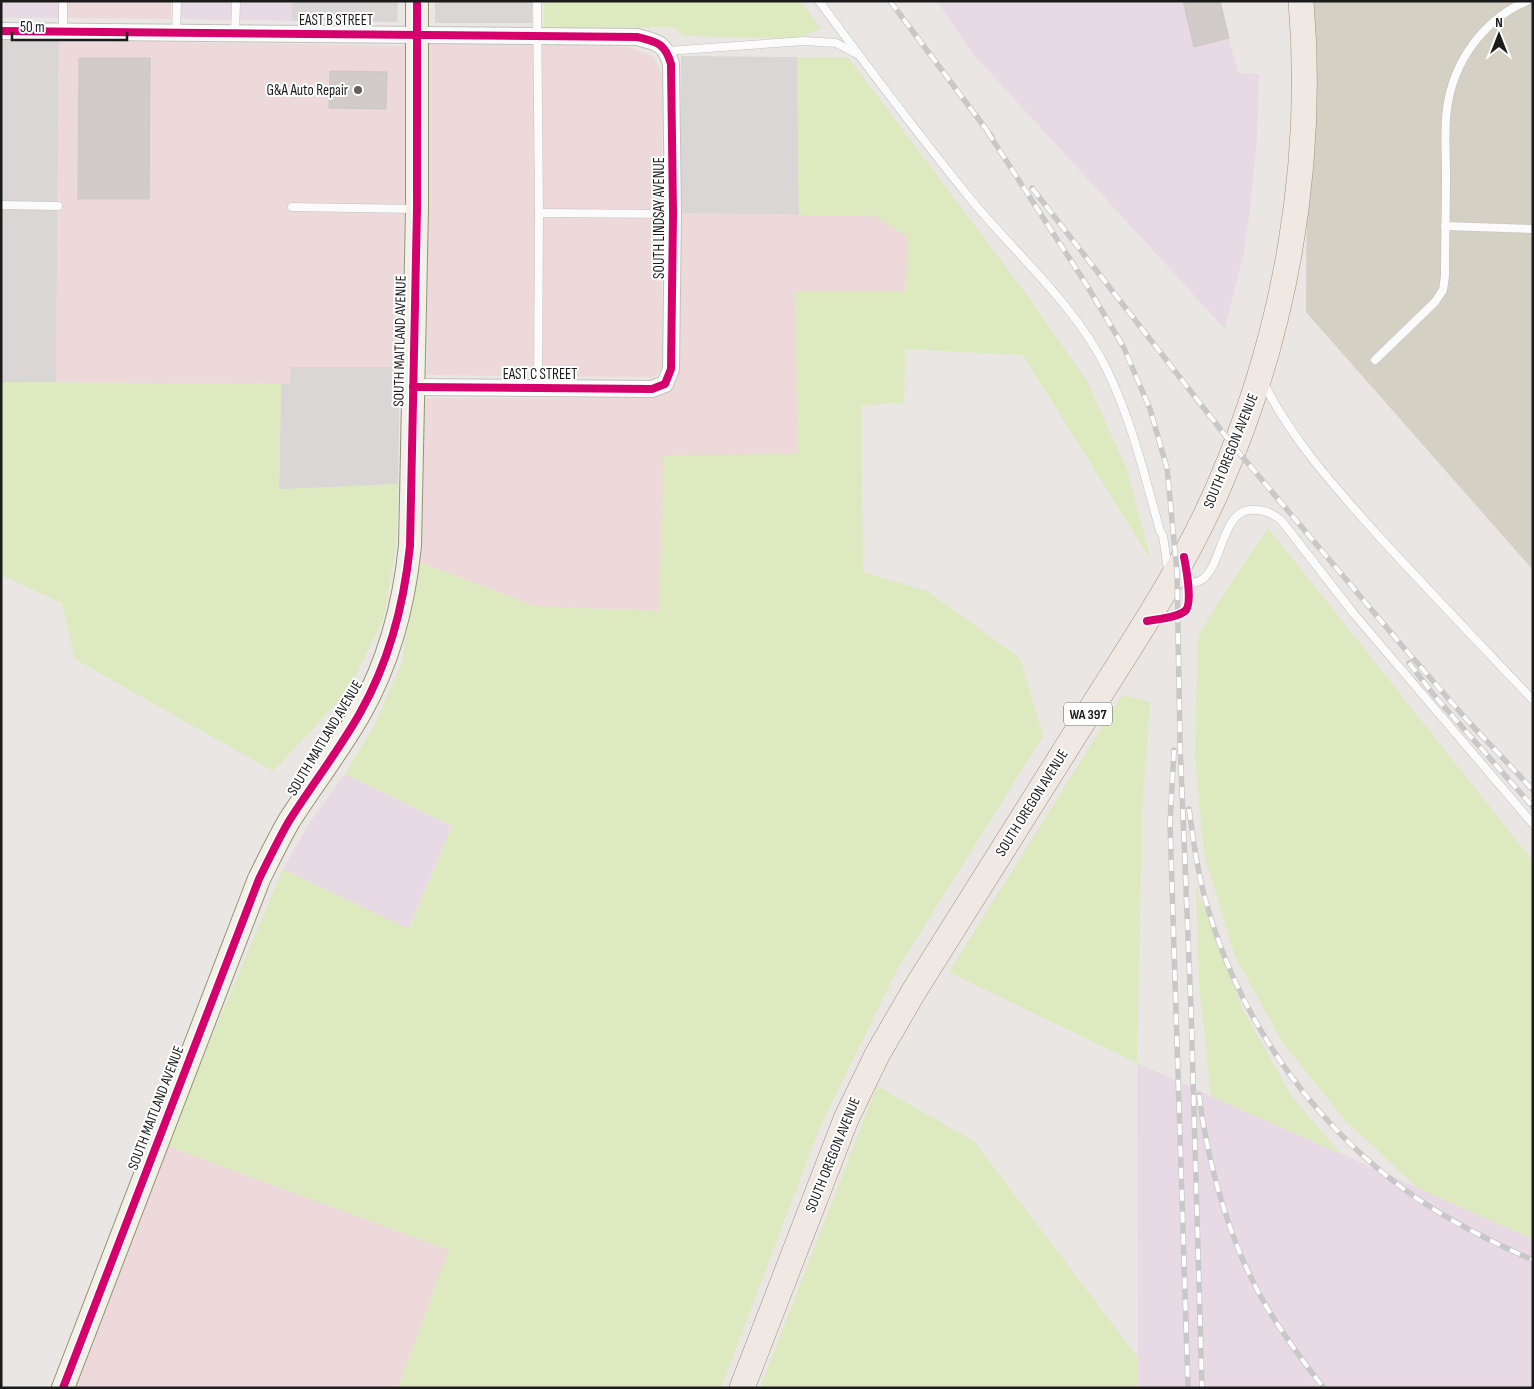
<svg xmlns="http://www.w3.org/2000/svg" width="1534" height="1389" viewBox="0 0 1534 1389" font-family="'Sofia Sans Condensed',sans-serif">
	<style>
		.residential { fill: #d9d6d5 }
		.commercial { fill: #edd8da }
		.industrial { fill: #e8dae5 }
		.construction { fill: #d4d0c4 }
		.grass { fill: #dde9bf }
		.building { fill: #d1ccca; stroke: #cdc7c4 }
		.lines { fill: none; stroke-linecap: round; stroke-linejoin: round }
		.lane-casing { stroke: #c2c1bf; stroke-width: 9 }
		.street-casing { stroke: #c2c1bf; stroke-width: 18 }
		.secondary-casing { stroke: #94917b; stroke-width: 24 }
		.primary-casing { stroke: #a08f80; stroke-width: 26 }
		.lane { stroke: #fcfbfb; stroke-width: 8 }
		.street { stroke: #fcfbfb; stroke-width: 16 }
		.secondary { stroke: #f2f1e8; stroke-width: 22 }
		.primary { stroke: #f0e8e2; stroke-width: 25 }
		.rail-casing { stroke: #c9c8c8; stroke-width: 5.5 }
		.rail { stroke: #fff; stroke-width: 4; stroke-dasharray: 11; stroke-linecap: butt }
		.cycleway-casing { stroke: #fff; stroke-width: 11 }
		.cycleway { stroke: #d6006c; stroke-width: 8 }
		.poi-dot { fill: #636261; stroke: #fff; stroke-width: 2 }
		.labels { text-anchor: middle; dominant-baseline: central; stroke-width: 4; stroke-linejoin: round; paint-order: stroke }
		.shield { fill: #fff; stroke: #5f5f5f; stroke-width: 1 }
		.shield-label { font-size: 14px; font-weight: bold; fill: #1b1b1b }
		.street-label { font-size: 15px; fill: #1b1b1b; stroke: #fff }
		.poi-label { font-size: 15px; fill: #1b1b1b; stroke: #fff; text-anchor: end }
	</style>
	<rect width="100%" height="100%" fill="#eae6e3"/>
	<g class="residential">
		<polygon points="292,1 398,1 397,22 292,21"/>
		<rect x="435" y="1" width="97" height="22"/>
		<polygon points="1,39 59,40 56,382 1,382"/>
		<polygon points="681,56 797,57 799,215 681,213"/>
		<polygon points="290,367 400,367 398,484 279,490 281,384 290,384"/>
	</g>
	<g class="commercial">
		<polygon points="68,1 171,1 171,19 68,18"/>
		<polygon points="59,40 409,46 400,367 291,367 290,384 56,382"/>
		<polygon points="426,40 630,47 654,57 662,76 662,367 655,377 427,375"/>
		<polygon points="681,213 876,216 908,237 906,292 795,291 798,455 664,455 660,611 534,606 419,562 423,398 650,398 672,389 680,367"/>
		<polygon points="166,1145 449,1250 398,1388 75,1388"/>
	</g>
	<g class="industrial">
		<rect x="1" y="1" width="67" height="17"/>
		<polygon points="181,1 292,1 292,21 181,19"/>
		<polygon points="937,1 1219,1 1238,73 1259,74 1257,139 1249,217 1243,256 1225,329 974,55"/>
		<polygon points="345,774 452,826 408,929 283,869 310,822"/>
		<polygon points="1137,1063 1533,1239 1533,1388 1138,1388"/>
	</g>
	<polygon class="construction" points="1308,1 1533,1 1533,570 1306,312"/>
	<g class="grass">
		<polygon points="544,1 800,1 821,28 798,39 684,36 674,27 544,28"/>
		<polygon points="797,57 848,57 1029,298 1087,381 1127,470 1151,560 1023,355 905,349 904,403 861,405 863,572 927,591 1020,658 1043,736 898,968 819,1129 721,1388 398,1388 449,1250 166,1145 283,869 409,929 452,826 345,774 375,724 402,662 419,562 534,606 659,611 664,455 798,454 795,291 906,292 908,237 876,216 799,215"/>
		<polygon points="1,382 281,384 279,489 398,484 396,545 384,617 348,691 273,771 75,659 62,603 1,575"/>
		<polygon points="1268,528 1533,861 1533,1239 1418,1188 1346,1121 1283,1043 1235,956 1204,854 1195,757 1198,636 1231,583"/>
		<polygon points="1122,695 1150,702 1142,812 1137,1063 949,972"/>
		<polygon points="1196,887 1243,1010 1292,1097 1341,1154 1211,1096 1199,982"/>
		<polygon points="877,1086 974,1141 1138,1358 1138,1388 760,1388"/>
	</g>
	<g class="building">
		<polygon points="1183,1 1220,1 1229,38 1194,47"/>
		<polygon points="79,58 150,58 149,199 78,199"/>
		<polygon points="330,71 387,72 386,109 329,108"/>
	</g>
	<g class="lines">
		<defs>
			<g id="lane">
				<polyline points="537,1 539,213 538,388"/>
				<path d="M819,1C869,69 920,137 973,202C1018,256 1077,307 1107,370C1132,421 1145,477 1160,531L1163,536L1168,570"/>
				<polyline points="63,31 63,1"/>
				<polyline points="176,32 177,1"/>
				<polyline points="235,33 236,1"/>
				<polyline points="667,51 804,41 836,43 857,54"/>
				<polyline points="1,205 58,206"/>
				<polyline points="292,207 415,209"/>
				<polyline points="539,213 673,214"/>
				<polyline points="1445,226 1533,229"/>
				<path d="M1375,360L1435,302L1443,290L1445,276C1445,242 1446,208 1446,174C1446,153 1444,130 1447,109C1453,62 1483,20 1527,1"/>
				<path d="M1263,382C1291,438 1333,485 1374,531C1426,588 1480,644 1533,700"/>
				<path d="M1174,582C1184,583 1196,585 1204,578C1222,562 1223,513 1249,510C1263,509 1270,512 1281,520L1354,614L1533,824"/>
			</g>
			<path id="street" d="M1,31L637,37C657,42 665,43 671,64L673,214L671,369L665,384L652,389L413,387"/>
			<path id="secondary" d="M63,1388L259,879C269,859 278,840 289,821C312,785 339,750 360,713C389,662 404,604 410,546L417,209V1"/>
			<path id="primary" d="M742,1388L846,1119L877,1055L914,991C973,897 1032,803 1091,709C1137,636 1185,565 1219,486C1285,334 1315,167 1301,1"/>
		</defs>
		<use href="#lane" class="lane-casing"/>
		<use href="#street" class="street-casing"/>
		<use href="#secondary" class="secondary-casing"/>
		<use href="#primary" class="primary-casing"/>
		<use href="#lane" class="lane"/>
		<use href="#street" class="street"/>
		<use href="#secondary" class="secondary"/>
		<use href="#primary" class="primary"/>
		<defs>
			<g id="rail">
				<polyline points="890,1 992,137"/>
				<polyline points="987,131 1086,284 1123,346 1150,409 1167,468 1177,572 1180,743 1191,1009 1202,1388"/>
				<polyline points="1032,188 1235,448 1398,641 1467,720 1533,790"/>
				<polyline points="1409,663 1433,694 1533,807"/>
				<polyline points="1174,750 1170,823 1188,1388"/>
				<path d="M1189,809C1193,838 1197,870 1205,898C1236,1013 1306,1116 1401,1187C1441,1217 1487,1240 1533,1260"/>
				<path d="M1199,1095C1208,1167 1231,1248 1269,1311C1286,1338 1304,1363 1324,1388"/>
			</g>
		</defs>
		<use href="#rail" class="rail-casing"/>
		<use href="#rail" class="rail"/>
		<defs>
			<g id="cycleway">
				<path d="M1,31L637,37C657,42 665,43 671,64L673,214L671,369L665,384L652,389L413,387"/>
				<path d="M1147,621C1158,619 1176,618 1185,611C1193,605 1186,567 1184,557"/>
				<path d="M63,1388L259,879C269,859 278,840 289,821C312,785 339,750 360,713C389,662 404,604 410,546L417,209V1"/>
			</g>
		</defs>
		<use href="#cycleway" class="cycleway-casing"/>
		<use href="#cycleway" class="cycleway"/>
	</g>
	<circle class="poi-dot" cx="358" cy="90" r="5"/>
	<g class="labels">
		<rect class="shield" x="1064" y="702.5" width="48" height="23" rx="4"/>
		<g class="shield-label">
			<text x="1088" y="714">WA 397</text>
		</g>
		<g class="street-label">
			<text x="336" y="20">EAST B STREET</text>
			<text transform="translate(659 218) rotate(-90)">SOUTH LINDSAY AVENUE</text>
			<text transform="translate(400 341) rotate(-89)">SOUTH MAITLAND AVENUE</text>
			<text x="540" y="374">EAST C STREET</text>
			<text transform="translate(1231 451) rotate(-68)">SOUTH OREGON AVENUE</text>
			<text transform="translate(325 738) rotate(-59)">SOUTH MAITLAND AVENUE</text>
			<text transform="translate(1032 803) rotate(-58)">SOUTH OREGON AVENUE</text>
			<text transform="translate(156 1108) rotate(-69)">SOUTH MAITLAND AVENUE</text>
			<text transform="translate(833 1155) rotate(-68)">SOUTH OREGON AVENUE</text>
		</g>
		<g class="poi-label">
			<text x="348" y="90">G&amp;A Auto Repair</text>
		</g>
	</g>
	<rect width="1534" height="1389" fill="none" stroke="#1b1b1b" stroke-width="5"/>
	<g transform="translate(1499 35)" stroke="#ffffff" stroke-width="4" paint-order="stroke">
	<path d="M0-4L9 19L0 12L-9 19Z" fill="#1b1b1b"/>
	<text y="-8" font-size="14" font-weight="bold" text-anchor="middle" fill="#1b1b1b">N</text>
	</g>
	<path d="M12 32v8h115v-8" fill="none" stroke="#1b1b1b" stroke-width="2.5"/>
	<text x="20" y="32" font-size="15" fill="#1b1b1b" stroke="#ffffff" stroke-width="4" paint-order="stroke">50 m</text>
</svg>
